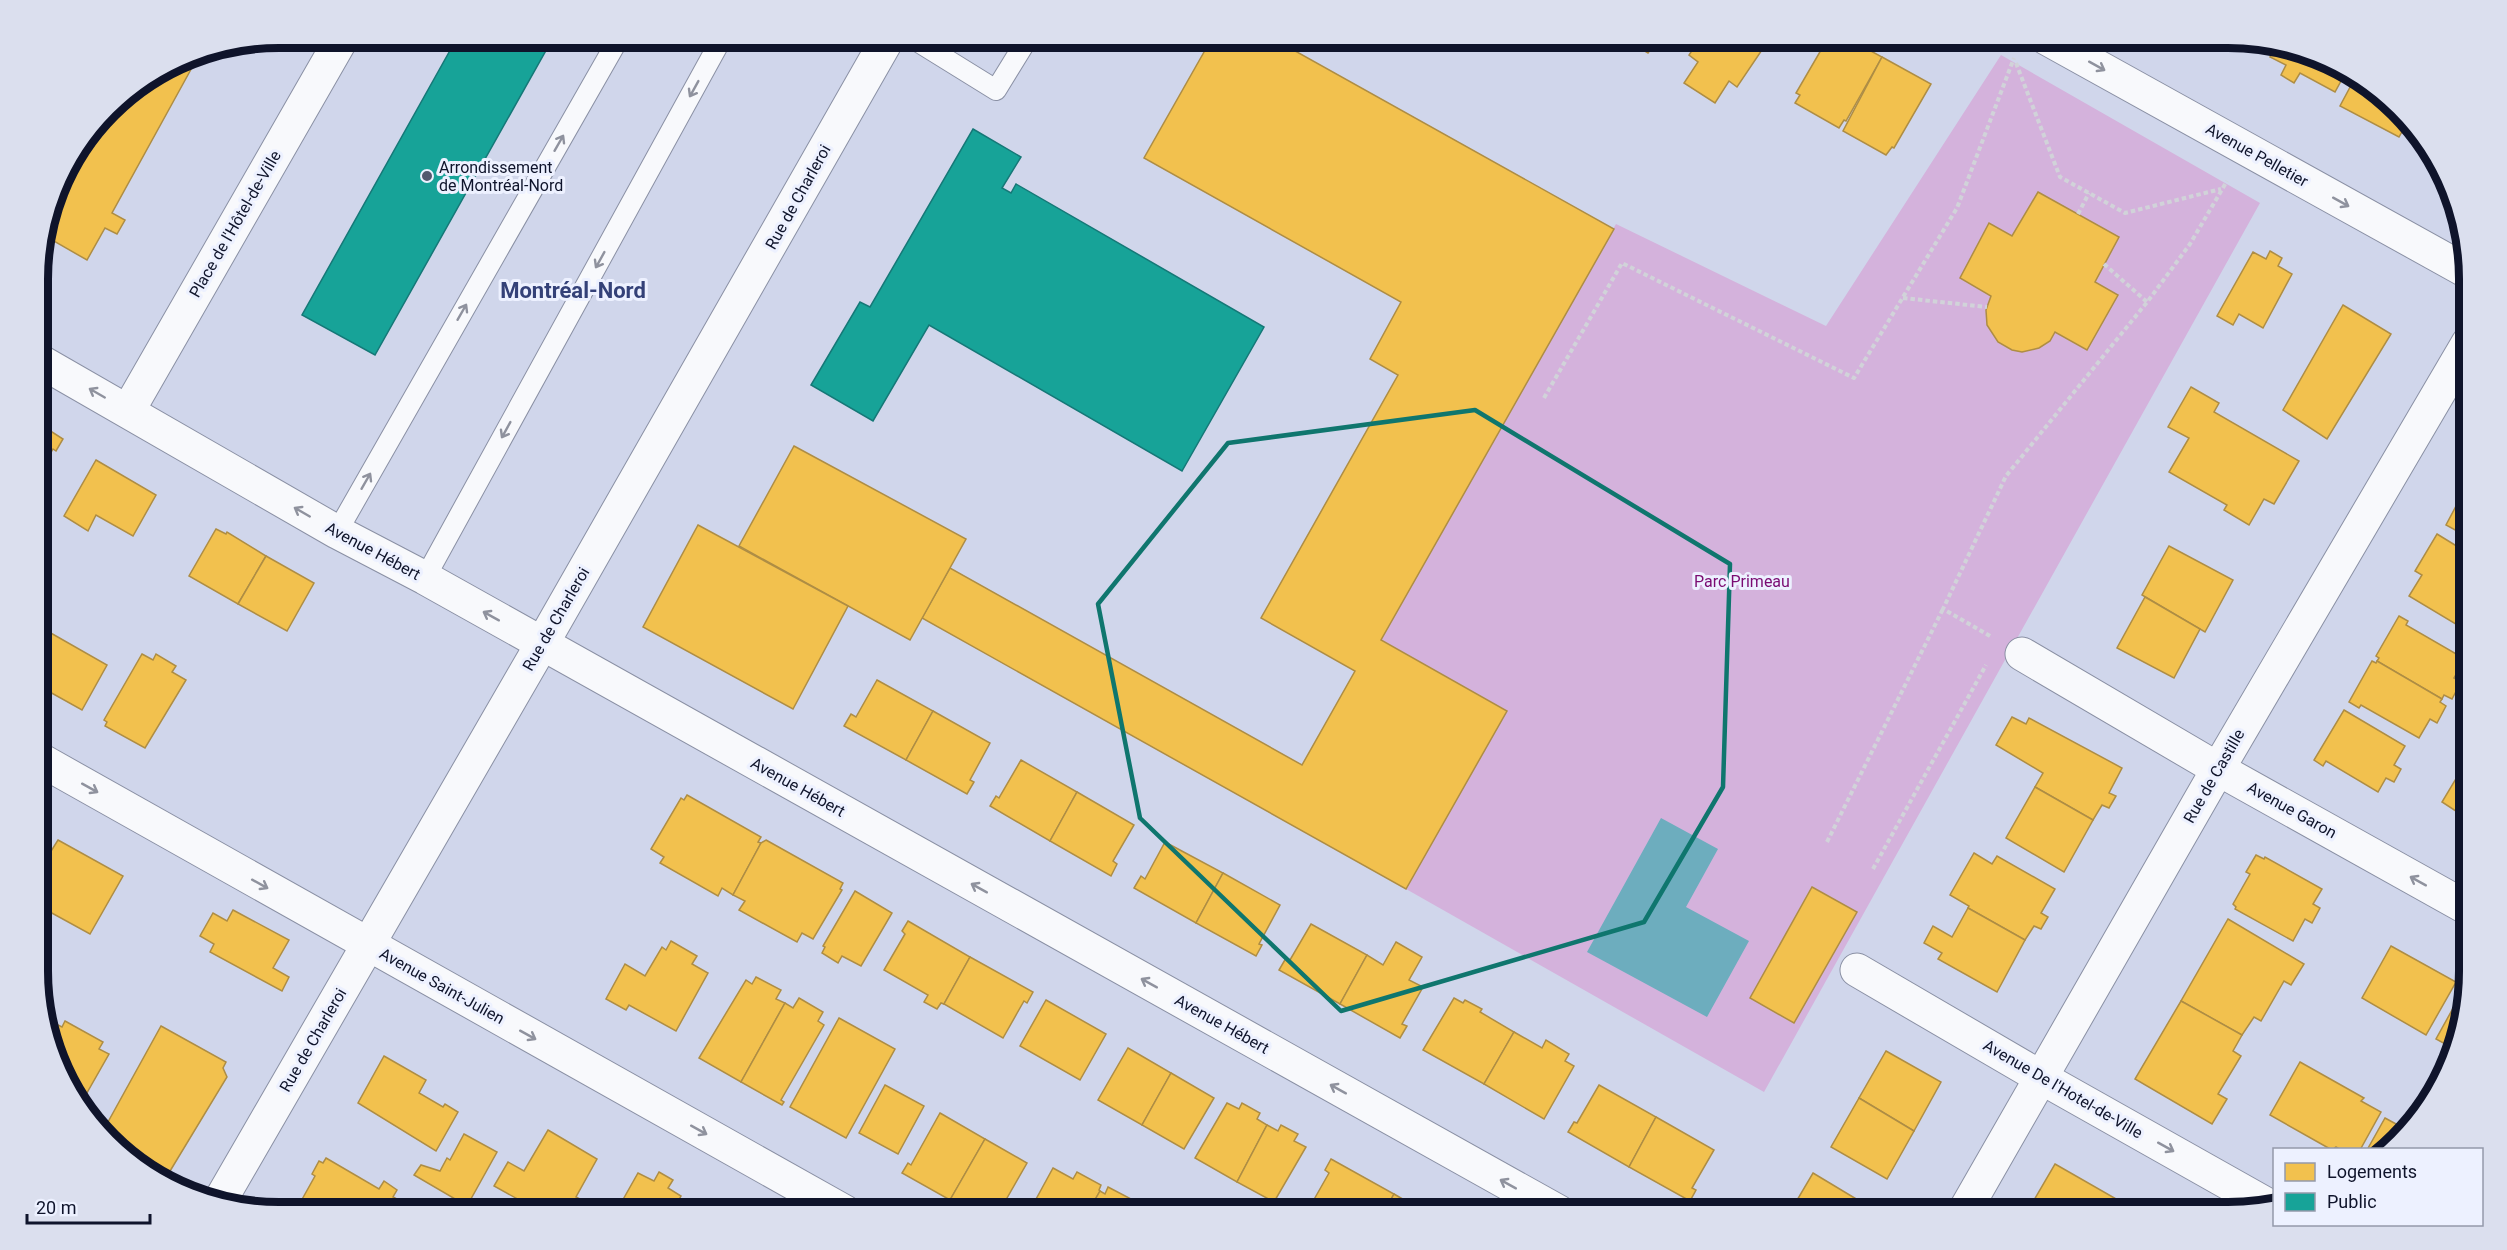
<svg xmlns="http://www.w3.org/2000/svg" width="2507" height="1250" viewBox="0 0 2507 1250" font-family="Roboto,sans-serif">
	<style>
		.green { fill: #d4b2dc }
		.water { fill: #6dadbe }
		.homes { fill: #f2c14e; stroke: #ae8d44; stroke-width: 1.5 }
		.public { fill: #17a398; stroke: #157877; stroke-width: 1.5 }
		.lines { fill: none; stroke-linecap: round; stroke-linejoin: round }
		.lane-casing { stroke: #8a90a4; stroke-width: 22 }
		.street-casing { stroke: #8a90a4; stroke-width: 35 }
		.path { stroke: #d1d3d9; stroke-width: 4; stroke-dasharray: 4.5 3; stroke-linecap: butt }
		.lane { stroke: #f8f9fc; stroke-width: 20 }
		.street { stroke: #f8f9fc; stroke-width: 33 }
		.oneway { stroke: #8f929e }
		.marked { fill: none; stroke: #0f766e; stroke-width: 4.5; stroke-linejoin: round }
		.poi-dot { fill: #53586e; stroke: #edf1ff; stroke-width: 2 }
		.labels { text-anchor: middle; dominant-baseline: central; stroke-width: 6; stroke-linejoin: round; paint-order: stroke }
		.street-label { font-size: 16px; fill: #0f142b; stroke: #edf1ff }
		.poi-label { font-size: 16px; fill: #0f142b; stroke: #edf1ff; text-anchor: start }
		.park-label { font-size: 16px; fill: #7a0b72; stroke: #edf1ff }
		.district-label { font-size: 22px; font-weight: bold; fill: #344178; stroke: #edf1ff }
		.rim { fill: none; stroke: #0f142b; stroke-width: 8 }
	</style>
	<rect width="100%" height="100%" fill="#d0d6eb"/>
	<polygon class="green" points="2001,55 2260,203 1764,1092 1406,889 1506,711 1381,640 1616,224 1826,326"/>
	<polygon class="water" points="1661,818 1718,849 1686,907 1749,941 1707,1017 1587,952"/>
	<g class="homes">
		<polygon points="1212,38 1272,38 1614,229 1381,640 1507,711 1406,889 922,618 950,568 1302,765 1355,671 1261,618 1398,375 1370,359 1401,302 1144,158"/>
		<polygon points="1623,38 1677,38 1670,48 1657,41 1648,53"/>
		<polygon points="1700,38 1770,38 1737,87 1729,81 1715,103 1684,83 1698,62 1689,55"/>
		<polygon points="1828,38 1847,38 1882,57 1846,121 1844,120 1839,128 1795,103 1800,95 1796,93"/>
		<polygon points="2275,48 2335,62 2347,70 2335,92 2300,73 2294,83 2281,75 2286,65 2270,57"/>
		<polygon points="200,53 112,213 125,220 117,234 105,228 87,260 45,236 63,172 119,98 187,56"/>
		<polygon points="1882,57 1931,84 1894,148 1892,147 1886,155 1843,131"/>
		<polygon points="2356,76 2387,97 2408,121 2399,137 2340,106"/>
		<polygon points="2420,138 2429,144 2433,155 2417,145"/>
		<polygon points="2038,192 2119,237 2095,282 2118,295 2087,350 2055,332 2050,341 2039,348 2022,352 2012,350 1998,342 1987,325 1986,310 1991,296 1960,278 1989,223 2012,236"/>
		<polygon points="2270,251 2282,258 2278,266 2292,274 2263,328 2239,314 2233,325 2217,316 2253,252 2266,259"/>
		<polygon points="2343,305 2391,334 2327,439 2283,410"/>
		<polygon points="2191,387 2219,403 2214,412 2299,461 2274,504 2264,499 2249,525 2224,510 2227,505 2169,472 2189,438 2168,427"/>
		<polygon points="38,423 63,439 56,451 53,449 38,475"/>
		<polygon points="794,446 966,539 910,640 739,546"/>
		<polygon points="96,460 156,495 133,536 96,515 88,531 64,516"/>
		<polygon points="2465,489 2468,491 2468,537 2446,525"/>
		<polygon points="698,525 848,606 793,709 643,627"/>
		<polygon points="216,529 226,534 227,532 266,556 238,604 189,576"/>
		<polygon points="2437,534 2468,553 2469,632 2409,596 2422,575 2415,571"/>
		<polygon points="2169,546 2233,580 2205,632 2142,595"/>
		<polygon points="266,556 314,583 287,631 238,604"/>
		<polygon points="2145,597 2200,629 2174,678 2117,648"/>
		<polygon points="2399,616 2408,621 2406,625 2465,659 2454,678 2461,682 2452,699 2444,695 2442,699 2377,661 2379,658 2376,656"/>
		<polygon points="42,628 107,665 82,710 39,686 39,633"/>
		<polygon points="142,654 153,660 156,654 176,666 172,672 186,680 145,748 105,726 107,722 104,720"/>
		<polygon points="2372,661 2376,663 2377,661 2442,699 2440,702 2446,706 2437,723 2430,719 2419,738 2361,705 2359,708 2349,702"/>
		<polygon points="877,680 933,711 906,760 844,726 851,714 856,717"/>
		<polygon points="2344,710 2405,746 2394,765 2401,769 2394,782 2386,778 2378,792 2326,761 2323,766 2314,760"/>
		<polygon points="933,711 990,743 970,780 974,782 967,794 906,760"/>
		<polygon points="2012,717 2026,724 2029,718 2122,768 2109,793 2116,796 2109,808 2102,805 2093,820 2035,787 2043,773 1996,745"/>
		<polygon points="2469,757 2469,825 2456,818 2459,813 2442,802"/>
		<polygon points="1021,760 1077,792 1050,841 990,806 996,796 999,798"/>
		<polygon points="2035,787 2093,820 2064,872 2006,838"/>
		<polygon points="1077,792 1134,825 1113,861 1117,864 1111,876 1050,841"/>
		<polygon points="687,795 761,837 758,842 761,843 733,895 722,888 718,896 660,863 664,857 651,849 681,798 684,800"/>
		<polygon points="58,840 123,876 90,934 39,906 39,862 43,864"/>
		<polygon points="766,840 843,883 840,889 842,890 813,939 802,933 797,942 739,910 745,901 733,895 761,843"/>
		<polygon points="1165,842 1223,873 1196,923 1134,888 1141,876 1145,879"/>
		<polygon points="1974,853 1992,864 1997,856 2055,889 2041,913 2048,917 2041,929 2034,926 2025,940 1968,908 1969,906 1950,895"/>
		<polygon points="2256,855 2264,859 2265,857 2322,889 2313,904 2320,908 2312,923 2305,919 2293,941 2235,909 2236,907 2233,904 2250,874 2246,872"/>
		<polygon points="1223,873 1280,905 1259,944 1262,945 1256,956 1196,923"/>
		<polygon points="1812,887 1857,912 1794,1023 1750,998"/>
		<polygon points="855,891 892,913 861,966 842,956 838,963 822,953 825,947 823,946"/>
		<polygon points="1968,908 2025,940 1997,992 1938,959 1942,953 1924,943 1933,926 1952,937"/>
		<polygon points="233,910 289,940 273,968 289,977 282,991 210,952 214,944 200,936 213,913 227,921"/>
		<polygon points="2228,919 2304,964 2291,985 2284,981 2261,1021 2254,1017 2242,1035 2181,1001"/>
		<polygon points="908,921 970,957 944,1004 941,1003 937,1009 924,1002 928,995 884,970 905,934 902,931"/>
		<polygon points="1311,924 1367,955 1340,1004 1279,970 1286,958 1290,960"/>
		<polygon points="671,941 697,956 692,964 708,973 676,1031 629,1005 626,1010 606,999 625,964 645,976 662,947 666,950"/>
		<polygon points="1396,942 1422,957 1409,980 1423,987 1402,1024 1407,1026 1400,1038 1340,1004 1367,955 1383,965"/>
		<polygon points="2391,946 2456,982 2426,1035 2362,998"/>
		<polygon points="970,957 1033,992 1027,1003 1024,1001 1003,1038 944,1004"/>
		<polygon points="756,977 781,990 776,999 785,1003 741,1082 699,1058 746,980 752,984"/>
		<polygon points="2462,992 2464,993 2450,1054 2446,1052 2449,1046 2436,1039"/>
		<polygon points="799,998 823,1012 818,1021 824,1025 781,1100 784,1102 782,1105 741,1082 785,1003 793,1008"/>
		<polygon points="1454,998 1463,1003 1465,1000 1482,1009 1480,1012 1514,1032 1484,1084 1423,1050"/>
		<polygon points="1046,1000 1106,1034 1080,1080 1020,1046"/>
		<polygon points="2181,1001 2242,1035 2233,1051 2241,1056 2218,1094 2227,1099 2212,1124 2135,1079"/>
		<polygon points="839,1018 895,1049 846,1138 790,1107"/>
		<polygon points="65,1021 103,1042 99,1049 109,1054 80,1105 56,1063 47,1031 52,1022 62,1027"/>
		<polygon points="161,1026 226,1062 223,1068 227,1077 164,1181 103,1131"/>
		<polygon points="1514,1032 1542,1048 1546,1040 1569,1054 1565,1061 1574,1066 1544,1119 1484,1084"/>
		<polygon points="1128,1048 1171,1073 1142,1125 1098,1100"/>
		<polygon points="1886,1051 1941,1082 1914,1131 1859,1098"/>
		<polygon points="384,1056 426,1080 419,1093 443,1107 445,1104 458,1112 436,1151 358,1103"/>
		<polygon points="2300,1062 2364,1098 2361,1101 2381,1112 2360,1150 2341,1150 2336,1147 2332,1150 2270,1115"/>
		<polygon points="1171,1073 1214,1098 1184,1149 1142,1125"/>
		<polygon points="885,1085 924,1106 898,1154 859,1133"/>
		<polygon points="1599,1085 1656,1117 1629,1167 1568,1132 1574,1122 1577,1123"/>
		<polygon points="1859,1098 1914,1131 1887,1179 1831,1147"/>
		<polygon points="1227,1103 1239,1109 1242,1103 1260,1113 1257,1119 1267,1125 1237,1182 1195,1158"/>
		<polygon points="940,1113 985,1139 950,1200 902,1173 908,1163 911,1165"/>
		<polygon points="1656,1117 1714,1150 1692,1188 1696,1190 1690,1201 1629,1167"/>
		<polygon points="2385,1118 2409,1131 2388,1150 2367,1150"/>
		<polygon points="1267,1125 1278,1131 1281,1125 1298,1134 1294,1141 1306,1147 1274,1202 1237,1182"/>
		<polygon points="548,1130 597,1159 576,1197 582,1200 575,1212 541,1212 494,1186 508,1162 524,1171"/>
		<polygon points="464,1134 497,1152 467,1206 414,1175 421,1165 440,1171 447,1158 450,1160"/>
		<polygon points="985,1139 1027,1163 999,1212 971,1212 950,1200"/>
		<polygon points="326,1158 379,1189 384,1181 397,1190 393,1197 414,1208 411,1212 295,1212 315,1176 312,1174 319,1161 323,1163"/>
		<polygon points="1331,1159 1394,1194 1384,1212 1313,1212 1308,1210 1329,1173 1325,1170"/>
		<polygon points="2055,1164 2125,1204 2121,1212 2027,1212"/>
		<polygon points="1053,1168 1073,1179 1077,1172 1101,1185 1099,1190 1100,1191 1088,1212 1029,1212"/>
		<polygon points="659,1172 673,1180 668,1188 681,1196 672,1212 616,1212 638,1173 654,1181"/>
		<polygon points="1813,1173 1873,1209 1871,1212 1790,1212"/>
		<polygon points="1108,1187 1133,1200 1129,1207 1137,1212 1088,1212 1100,1191 1105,1194"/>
		<polygon points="1394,1194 1425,1212 1384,1212"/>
		<polygon points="2125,1204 2138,1212 2121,1212"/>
	</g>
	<g class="public">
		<polygon points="457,38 553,38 375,355 302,315"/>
		<polygon points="973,129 1021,157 1002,188 1011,193 1016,184 1264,327 1182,471 929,325 873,421 811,385 860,302 870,307"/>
	</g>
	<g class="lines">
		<defs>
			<g id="lane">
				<polyline points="912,38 996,90 1028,38"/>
				<polyline points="337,532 619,38"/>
				<polyline points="425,578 722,38"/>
			</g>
			<g id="street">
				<polyline points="2046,38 2468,272"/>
				<polyline points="38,360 337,532 425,578 1559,1212"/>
				<polyline points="128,411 342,38"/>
				<polyline points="2022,654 2218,769 2469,909"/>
				<polyline points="39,759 845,1212"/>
				<polyline points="1857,970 2042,1078 2271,1207"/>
				<polyline points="221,1199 542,644 888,38"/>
				<polyline points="1964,1212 2218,769 2468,343"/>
			</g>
		</defs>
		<use href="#lane" class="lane-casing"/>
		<use href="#street" class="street-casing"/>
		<g class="path">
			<polyline points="2016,63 2060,177 2125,213 2221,189"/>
			<polyline points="2078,214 2089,193"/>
			<polyline points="2104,264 2147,302"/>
			<polyline points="1903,298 1987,307"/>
			<polyline points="1544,398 1622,263 1854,378 1957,208 2014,58"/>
			<polyline points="1990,636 1943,609 2006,476 2148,301 2190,244 2227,181"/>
			<polyline points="1827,842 1943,609"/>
			<polyline points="1873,869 1986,665"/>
		</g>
		<use href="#lane" class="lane"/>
		<use href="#street" class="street"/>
	</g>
	<defs><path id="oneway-shaft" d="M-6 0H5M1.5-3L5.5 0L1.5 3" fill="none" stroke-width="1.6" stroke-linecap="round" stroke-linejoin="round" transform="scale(1.5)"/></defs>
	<g class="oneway">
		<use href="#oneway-shaft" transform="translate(2097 66) rotate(29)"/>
		<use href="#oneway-shaft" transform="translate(694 89) rotate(119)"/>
		<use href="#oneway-shaft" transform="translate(559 143) rotate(-60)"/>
		<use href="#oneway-shaft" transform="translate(2341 202) rotate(29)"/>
		<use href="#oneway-shaft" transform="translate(600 260) rotate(119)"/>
		<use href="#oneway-shaft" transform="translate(462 312) rotate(-60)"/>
		<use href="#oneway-shaft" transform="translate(97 393) rotate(-150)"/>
		<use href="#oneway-shaft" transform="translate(506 430) rotate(119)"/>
		<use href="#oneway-shaft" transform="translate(366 481) rotate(-60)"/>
		<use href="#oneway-shaft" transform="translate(302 512) rotate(-150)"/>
		<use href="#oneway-shaft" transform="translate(491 616) rotate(-151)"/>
		<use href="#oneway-shaft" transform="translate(90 788) rotate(29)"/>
		<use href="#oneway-shaft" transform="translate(2418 881) rotate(-151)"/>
		<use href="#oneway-shaft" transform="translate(260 884) rotate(29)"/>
		<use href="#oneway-shaft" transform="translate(979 888) rotate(-151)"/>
		<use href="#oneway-shaft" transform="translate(1149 983) rotate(-151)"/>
		<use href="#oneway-shaft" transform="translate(528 1035) rotate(29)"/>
		<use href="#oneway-shaft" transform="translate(1338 1089) rotate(-151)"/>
		<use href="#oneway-shaft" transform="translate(699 1130) rotate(29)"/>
		<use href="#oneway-shaft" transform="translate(2166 1147) rotate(29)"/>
		<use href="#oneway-shaft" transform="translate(1508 1184) rotate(-151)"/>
	</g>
	<path class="marked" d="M1475,410L1730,564L1723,787L1644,922L1341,1011L1140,818L1098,604L1228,443Z"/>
	<circle class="poi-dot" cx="427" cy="176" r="6"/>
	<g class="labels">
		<g class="street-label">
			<text transform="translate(2257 155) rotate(29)">Avenue Pelletier</text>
			<text transform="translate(798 197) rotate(-61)">Rue de Charleroi</text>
			<text transform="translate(235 224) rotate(-60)">Place de l'Hôtel-de-Ville</text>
			<text transform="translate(373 551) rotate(28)">Avenue Hébert</text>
			<text transform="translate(556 619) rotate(-60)">Rue de Charleroi</text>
			<text transform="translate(2214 776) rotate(-60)">Rue de Castille</text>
			<text transform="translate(798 787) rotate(29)">Avenue Hébert</text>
			<text transform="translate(2292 810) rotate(29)">Avenue Garon</text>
			<text transform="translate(442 986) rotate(29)">Avenue Saint-Julien</text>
			<text transform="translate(1222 1024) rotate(29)">Avenue Hébert</text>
			<text transform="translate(313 1040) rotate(-60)">Rue de Charleroi</text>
			<text transform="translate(2063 1089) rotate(30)">Avenue De l'Hotel-de-Ville</text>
		</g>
		<g class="poi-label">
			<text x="439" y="167">Arrondissement<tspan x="439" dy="18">de Montréal-Nord</tspan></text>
		</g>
		<g class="park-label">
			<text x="1742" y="581">Parc Primeau</text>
		</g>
		<g class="district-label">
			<text x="573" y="290">Montréal-Nord</text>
		</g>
	</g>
	<path d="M0 0H2507V1250H0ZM279 48H2228A231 231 0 0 1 2459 279V971A231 231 0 0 1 2228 1202H279A231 231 0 0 1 48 971V279A231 231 0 0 1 279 48Z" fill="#dbdfee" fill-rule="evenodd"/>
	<path class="rim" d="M279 48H2228A231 231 0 0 1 2459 279V971A231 231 0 0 1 2228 1202H279A231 231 0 0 1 48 971V279A231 231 0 0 1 279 48Z"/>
	<rect x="2273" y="1148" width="210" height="78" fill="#edf1ff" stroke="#9499aa" stroke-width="1.5"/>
	<rect x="2285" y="1163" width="30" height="18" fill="#f2c14e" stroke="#9499aa" stroke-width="1.5"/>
	<text x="2327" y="1178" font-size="18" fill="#0f142b">Logements</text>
	<rect x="2285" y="1193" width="30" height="18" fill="#17a398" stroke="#9499aa" stroke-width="1.5"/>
	<text x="2327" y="1208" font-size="18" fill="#0f142b">Public</text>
	<path d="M27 1214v9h123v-9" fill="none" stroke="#0f142b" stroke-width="3"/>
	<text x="36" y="1214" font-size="18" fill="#0f142b" stroke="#edf1ff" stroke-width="4.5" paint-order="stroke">20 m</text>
</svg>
